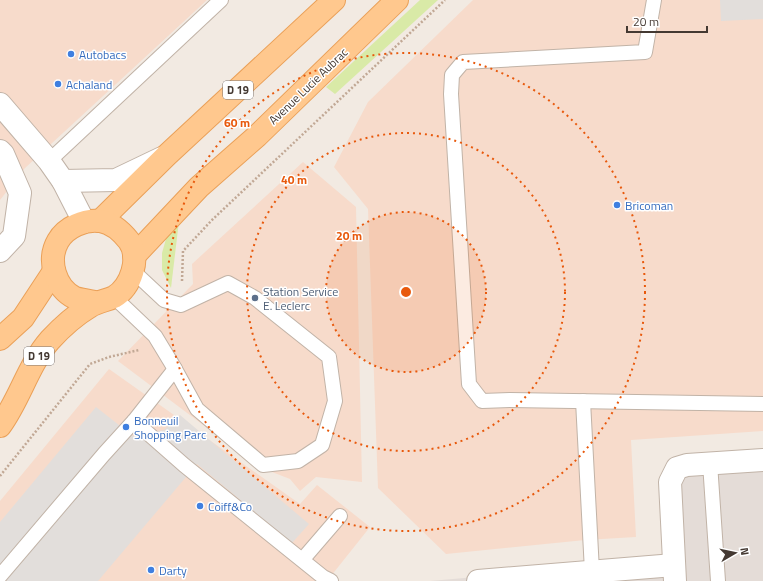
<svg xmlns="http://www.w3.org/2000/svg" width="763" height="581" viewBox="0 0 763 581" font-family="'Titillium Web',sans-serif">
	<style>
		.commercial { fill: #f7dbcb }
		.industrial { fill: #e4dcd7 }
		.green { fill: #d9eaa7 }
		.parking { fill: #e2dedb }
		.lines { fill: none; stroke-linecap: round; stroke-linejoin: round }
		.service-casing { stroke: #c1b3a7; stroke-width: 16 }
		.minor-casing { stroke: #c1b3a7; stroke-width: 24 }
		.primary-casing { stroke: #eaa058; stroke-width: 24 }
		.path { stroke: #c1a895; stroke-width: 2.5; stroke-dasharray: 2 2; stroke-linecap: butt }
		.service { stroke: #fff; stroke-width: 14 }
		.minor { stroke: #fff; stroke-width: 22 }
		.primary { stroke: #ffc88e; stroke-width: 22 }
		.ring { fill: none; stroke: #e8590c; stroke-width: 2; stroke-dasharray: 2 4 }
		.shop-dot { fill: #3f7fe0; stroke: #fff; stroke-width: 1.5 }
		.service-dot { fill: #5c6f8a; stroke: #fff; stroke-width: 1.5 }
		.labels { text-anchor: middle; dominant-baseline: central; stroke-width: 3; stroke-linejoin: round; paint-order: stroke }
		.shield { fill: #fff; stroke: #7c7470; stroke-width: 1 }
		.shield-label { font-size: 11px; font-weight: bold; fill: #443932 }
		.shop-label { font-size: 12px; fill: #366cbe; stroke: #fff; text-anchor: start }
		.street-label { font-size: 12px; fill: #443932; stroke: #fff }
		.service-label { font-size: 12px; fill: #4e5e75; stroke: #fff; text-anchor: start }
		.centre { fill: #e8590c; stroke: #fff; stroke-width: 2 }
		.ring-label { font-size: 12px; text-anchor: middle; font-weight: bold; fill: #e8590c; stroke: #fff; stroke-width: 3; stroke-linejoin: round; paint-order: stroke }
	</style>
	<rect width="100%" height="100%" fill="#f2eae2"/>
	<g class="commercial">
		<polygon points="0,0 207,0 25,168 0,200"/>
		<polygon points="473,0 763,0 763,431 631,440 636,537 585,540 446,554 378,488 368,209 334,167 368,102"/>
		<polygon points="303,162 356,207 362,482 316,477 300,491 290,479 259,467 118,361 193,284 192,264"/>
		<polygon points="109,369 300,504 317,485 370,527 327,581 0,581 0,501"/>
	</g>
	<polygon class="industrial" points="763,467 763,581 430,581 670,560 665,472"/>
	<g class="green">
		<polygon points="420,0 438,0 335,94 326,87"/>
		<polygon points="179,221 171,288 162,270 162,253 168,232"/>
	</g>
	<g class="parking">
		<polygon points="720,0 763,0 763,19 721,21"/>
		<polygon points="96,407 133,436 164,430 180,415 309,524 292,543 197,464 98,581 0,581 0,522"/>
	</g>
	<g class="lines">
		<defs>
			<g id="service">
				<polyline points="654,0 645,52 463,62 452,75 451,94 469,384 482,401 510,400 763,404"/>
				<polyline points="49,161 221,0"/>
				<polyline points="114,297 155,336 175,369 197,409 263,465 298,461 322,445 335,401 329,357 255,298 228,283 181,305 164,300 133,271"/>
				<polyline points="583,401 592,571"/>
				<polyline points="134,421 175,369"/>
				<polyline points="710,463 718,581"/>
				<polyline points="303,559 340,516"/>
				<polyline points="0,576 104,454 134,421 184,465 323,577 331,581"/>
			</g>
			<g id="minor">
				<polyline points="0,104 49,161 63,181 84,222"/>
				<polyline points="0,151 3,154 20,193 14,236 0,251"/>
				<polyline points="63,181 116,180 162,158"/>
				<polyline points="478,581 674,565"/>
				<polyline points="675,581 670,482 677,468 687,465 763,460"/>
			</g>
			<g id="primary">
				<polyline points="100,221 167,155 334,0"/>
				<polyline points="134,256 199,187 257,136 397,0"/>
				<polyline points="0,339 23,318 54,271"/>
				<path d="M0,426C20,399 28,365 50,340C62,327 74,316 89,307C98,301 106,301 114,297C131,287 141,258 129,241C122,232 112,223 100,221C85,219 66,227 58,241C47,260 55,288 75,298C81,300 90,301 96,302"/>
			</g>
		</defs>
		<use href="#service" class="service-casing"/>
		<use href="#minor" class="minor-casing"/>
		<use href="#primary" class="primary-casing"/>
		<g class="path">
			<polyline points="182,281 183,251 212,220 445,0"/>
			<polyline points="0,476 90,364 109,357 139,350"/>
		</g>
		<use href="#service" class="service"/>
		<use href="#minor" class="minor"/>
		<use href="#primary" class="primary"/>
	</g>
	<circle cx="406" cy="292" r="80" fill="#e8590c" fill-opacity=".12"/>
	<g class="ring">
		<circle cx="406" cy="292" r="80"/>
		<circle cx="406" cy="292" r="159"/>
		<circle cx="406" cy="292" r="239"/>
	</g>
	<g class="shop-dot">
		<circle cx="71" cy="54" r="4"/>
		<circle cx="58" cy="84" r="4"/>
		<circle cx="617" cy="205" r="4"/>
		<circle cx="126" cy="427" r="4"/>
		<circle cx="200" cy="506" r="4"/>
		<circle cx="151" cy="570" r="4"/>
	</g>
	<circle class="service-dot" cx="255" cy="298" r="4"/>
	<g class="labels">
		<g class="shield">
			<rect x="223" y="81" width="30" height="18" rx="3"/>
			<rect x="24" y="347" width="30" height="18" rx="3"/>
		</g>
		<g class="shield-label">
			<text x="238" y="90">D 19</text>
			<text x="39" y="356">D 19</text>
		</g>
		<g class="shop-label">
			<text x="79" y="54">Autobacs</text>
			<text x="66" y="84">Achaland</text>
			<text x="625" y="205">Bricoman</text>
			<text x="134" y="420">Bonneuil<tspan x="134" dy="14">Shopping Parc</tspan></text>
			<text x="208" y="506">Coiff&amp;Co</text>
			<text x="159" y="570">Darty</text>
		</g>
		<g class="street-label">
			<text transform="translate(308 86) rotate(-44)">Avenue Lucie Aubrac</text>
		</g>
		<g class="service-label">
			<text x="263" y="291">Station Service<tspan x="263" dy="14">E. Leclerc</tspan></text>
		</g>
	</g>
	<circle cx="406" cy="292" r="6" class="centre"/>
	<g class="ring-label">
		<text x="237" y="127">60 m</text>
		<text x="294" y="184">40 m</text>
		<text x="349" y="240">20 m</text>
	</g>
	<g transform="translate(735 553) rotate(81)" stroke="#ffffff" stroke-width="3" paint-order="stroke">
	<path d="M0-3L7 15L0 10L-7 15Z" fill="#443932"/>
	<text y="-6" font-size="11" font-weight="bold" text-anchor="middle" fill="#443932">N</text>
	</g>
	<path d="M627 26v6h80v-6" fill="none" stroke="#443932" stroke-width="2"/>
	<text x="633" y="26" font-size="12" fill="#443932" stroke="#ffffff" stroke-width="3" paint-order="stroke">20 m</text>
</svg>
